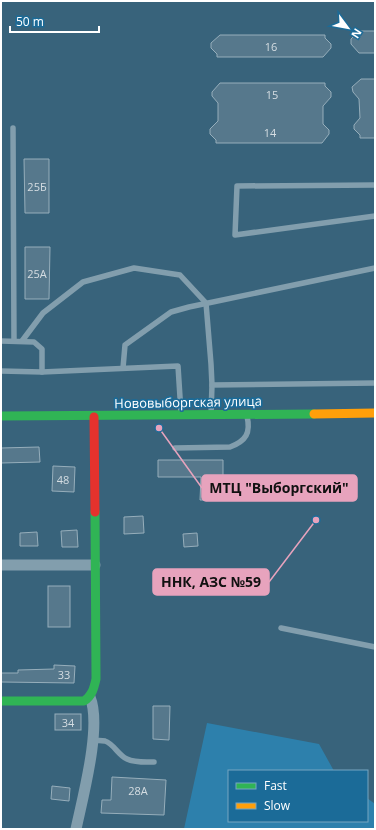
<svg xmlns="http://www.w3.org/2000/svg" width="376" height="830" viewBox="0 0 376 830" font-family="'Open Sans',sans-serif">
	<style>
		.green { fill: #2d80ac }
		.building { fill: #56788c; stroke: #96aebb }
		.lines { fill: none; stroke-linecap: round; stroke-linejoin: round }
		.lane { stroke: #829ead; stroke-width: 5.5 }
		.street { stroke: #829ead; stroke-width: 11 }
		.fast { stroke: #30b455; stroke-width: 9 }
		.slow { stroke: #ff9f0a; stroke-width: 9 }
		.jam { stroke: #e5322d; stroke-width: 9 }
		.labels { text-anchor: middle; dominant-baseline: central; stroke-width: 3.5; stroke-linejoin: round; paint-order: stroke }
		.number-label { font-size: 11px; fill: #d5dde2 }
		.street-label { font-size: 13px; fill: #fff; stroke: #1b6b98 }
		.leader { fill: none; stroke: #e7a3bd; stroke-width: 1.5 }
		.callout-dot { fill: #e7a3bd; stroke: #1b6b98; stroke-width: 1.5 }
		.callout { fill: #e7a3bd; stroke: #e7a3bd; stroke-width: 1.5 }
		.callout-label { font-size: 14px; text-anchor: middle; font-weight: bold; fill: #111 }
	</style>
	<rect width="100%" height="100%" fill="#38637b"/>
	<polygon class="green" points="207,723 319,744 334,771 229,771 229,821 367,821 367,798 375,804 375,829 184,829"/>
	<g class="building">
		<polygon points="359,31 375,31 375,53 359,53 351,44 351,39"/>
		<polygon points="220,35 325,35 325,38 331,44 331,48 323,57 217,57 217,54 211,48 211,43"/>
		<polygon points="361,79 375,79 375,138 360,138 360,135 354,129 354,125 360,118 359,99 353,92 352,87"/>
		<polygon points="220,83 325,83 325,86 331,92 331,97 323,106 323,124 329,130 329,134 322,143 216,143 216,140 210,134 210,129 218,121 218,103 212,96 212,92"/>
		<polygon points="24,159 49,159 49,213 25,213"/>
		<polygon points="25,247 50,247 49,299 25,299"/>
		<polygon points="39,447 40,462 1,463 1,448"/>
		<polygon points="158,460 223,460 223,477 213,477 213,500 200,500 201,477 158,477"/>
		<polygon points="53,466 75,467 74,492 52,491"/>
		<polygon points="143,516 144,533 124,534 124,517"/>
		<polygon points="77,530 78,547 62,547 61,531"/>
		<polygon points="37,532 38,546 20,546 20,533"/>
		<polygon points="197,533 198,546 184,547 183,534"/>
		<rect x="48" y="586" width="22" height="41"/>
		<polygon points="54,665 75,666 74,683 1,682 1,673 18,673 18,670 54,669"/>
		<polygon points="153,706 170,706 169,740 153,739"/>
		<rect x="55" y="714" width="26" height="16"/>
		<polygon points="112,777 166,780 164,815 101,813 102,800 111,800"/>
		<polygon points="52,786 70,788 69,801 51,799"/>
	</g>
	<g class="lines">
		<g class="lane">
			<polyline points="13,128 14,341"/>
			<polyline points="375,185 237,186 235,235 375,216"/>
			<polyline points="1,341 34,342 42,349 42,372"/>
			<polyline points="22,341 43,313 83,282 134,268 180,275 206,303 211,364 212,385"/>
			<polyline points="123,368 125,345 171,312 189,307 375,268"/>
			<polyline points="1,371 42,372 178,366 181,413"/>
			<polyline points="211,414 212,385 375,383"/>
			<path d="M175,448L230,447C246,441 251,433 247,416"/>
			<polyline points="281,628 375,647"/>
			<path d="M93,740C97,741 101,740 105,741C114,744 118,755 127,759C135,763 145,762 154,762"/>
		</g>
		<g class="street">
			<polyline points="1,565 95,565"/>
			<path d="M76,829C83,796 102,726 90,697"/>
		</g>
		<g class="fast">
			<polyline points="1,416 314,414"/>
			<path d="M1,701H84C92,696 94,688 96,679L95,512"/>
		</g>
		<polyline class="slow" points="314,414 375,413"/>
		<polyline class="jam" points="94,417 95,512"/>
	</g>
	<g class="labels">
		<g class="number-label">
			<text x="271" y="46">16</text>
			<text x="272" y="94">15</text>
			<text x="270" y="132">14</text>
			<text x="37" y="186">25Б</text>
			<text x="37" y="273">25А</text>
			<text x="63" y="479">48</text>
			<text x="64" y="674">33</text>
			<text x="68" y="722">34</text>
			<text x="138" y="790">28А</text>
		</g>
		<g class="street-label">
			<text transform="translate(188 402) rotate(-1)">Нововыборгская улица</text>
		</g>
	</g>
	<path class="leader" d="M159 428L202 488M316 520L269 582"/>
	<g class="callout-dot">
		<circle cx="159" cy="428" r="4"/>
		<circle cx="316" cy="520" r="4"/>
	</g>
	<g class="callout">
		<rect x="202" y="475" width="155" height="26" rx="4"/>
		<rect x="153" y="569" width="116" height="26" rx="4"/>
	</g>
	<g class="callout-label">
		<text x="279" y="493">МТЦ "Выборгский"</text>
		<text x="211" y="587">ННК, АЗС №59</text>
	</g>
	<rect width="376" height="830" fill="none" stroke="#ffffff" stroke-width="4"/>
	<rect x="228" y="770" width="140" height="52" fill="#1b6b98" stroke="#76a6c1"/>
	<rect x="236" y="783" width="20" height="6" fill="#30b455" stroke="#76a6c1"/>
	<text x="264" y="790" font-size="12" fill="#ffffff">Fast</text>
	<rect x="236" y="803" width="20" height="6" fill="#ff9f0a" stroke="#76a6c1"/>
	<text x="264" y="810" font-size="12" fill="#ffffff">Slow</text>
	<g transform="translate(348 28) rotate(122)" stroke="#1b6b98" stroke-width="3" paint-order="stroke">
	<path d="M0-3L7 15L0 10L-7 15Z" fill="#ffffff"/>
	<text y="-6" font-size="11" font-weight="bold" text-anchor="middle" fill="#ffffff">N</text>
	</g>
	<path d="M10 26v6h89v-6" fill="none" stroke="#ffffff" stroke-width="2"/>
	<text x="16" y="26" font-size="12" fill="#ffffff" stroke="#1b6b98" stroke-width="3" paint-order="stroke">50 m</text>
</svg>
